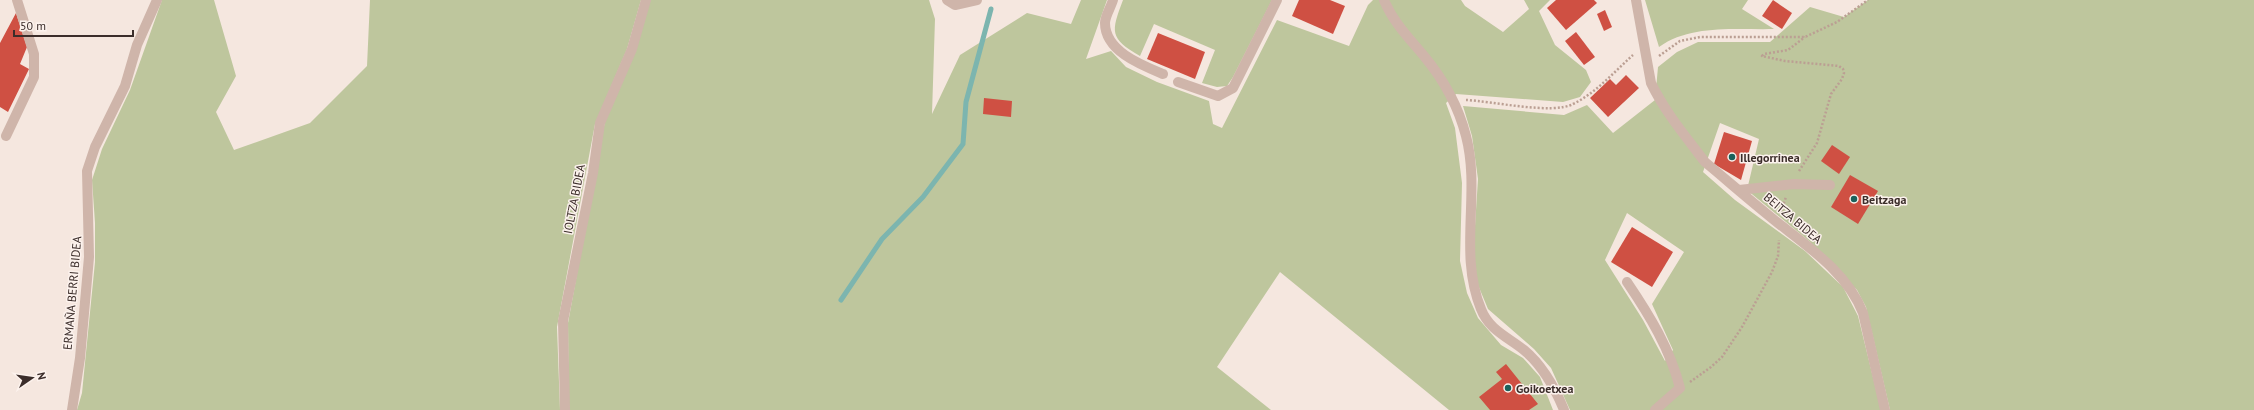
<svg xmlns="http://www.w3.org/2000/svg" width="2254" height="410" viewBox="0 0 2254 410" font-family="'PT Sans',sans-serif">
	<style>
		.green { fill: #bec69d; fill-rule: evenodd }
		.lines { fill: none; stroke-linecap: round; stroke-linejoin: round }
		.stream { stroke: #7cb5af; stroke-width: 5 }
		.building { fill: #cf5043 }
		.path { stroke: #bb9f93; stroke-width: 2.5; stroke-dasharray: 2 2; stroke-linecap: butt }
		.minor { stroke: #cfb5aa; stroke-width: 10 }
		.poi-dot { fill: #1b615b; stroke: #fcf2ed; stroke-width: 1.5 }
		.labels { text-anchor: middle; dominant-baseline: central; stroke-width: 3; stroke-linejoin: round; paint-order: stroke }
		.poi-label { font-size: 12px; font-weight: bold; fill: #3b2d2a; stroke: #fcf2ed; text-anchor: start }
		.street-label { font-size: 12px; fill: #3b2d2a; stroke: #fcf2ed }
	</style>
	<rect width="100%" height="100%" fill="#f5e7df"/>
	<g class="green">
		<polygon points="162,0 214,0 236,76 216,112 234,150 310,123 367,66 370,0 641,0 627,49 595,124 557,327 560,410 77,410 82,393 95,262 95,223 92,180 102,149 130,90"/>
		<polygon points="650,0 929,0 935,19 932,114 960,55 1027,13 1071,24 1081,0 1107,0 1086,59 1111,51 1126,67 1157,82 1209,101 1213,124 1222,128 1277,20 1349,46 1368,5 1373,0 1461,0 1465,6 1503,32 1529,9 1524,0 1550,0 1539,11 1555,45 1586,70 1591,82 1580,97 1563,102 1456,94 1446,103 1455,128 1462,183 1460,261 1467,293 1478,318 1501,345 1523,358 1540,377 1553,410 1449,410 1280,272 1217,367 1271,410 569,410 568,323 605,121"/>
		<path d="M1123,0H1272L1233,77L1227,86L1217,87L1202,83L1215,50L1154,24L1140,56C1109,38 1111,32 1123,0Z"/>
		<path d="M1645,0H1748L1742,9L1774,29C1736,30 1691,24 1659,47Z"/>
		<path d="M1868,0H2254V410H1890L1866,307L1857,290L1809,241L1747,190L1759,139L1720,123L1703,172L1735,200L1805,251L1843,287L1858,316L1881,410H1570L1551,368L1534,349L1488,309L1478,285L1473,257L1478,179L1472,136L1463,106L1564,115L1587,105L1613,133L1655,100L1658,67L1677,52L1698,42H1770L1810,7L1844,17ZM1627,213L1684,252L1652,304L1673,350L1665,361L1643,320L1605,260Z"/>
	</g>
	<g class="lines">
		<polyline class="stream" points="841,300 882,239 923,197 963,144 966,102 991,9"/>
	</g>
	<g class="building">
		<polygon points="1299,0 1330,0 1345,6 1333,34 1292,16"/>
		<polygon points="1556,0 1594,0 1597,3 1566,30 1547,8"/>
		<polygon points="1773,0 1792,13 1782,29 1762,16"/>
		<polygon points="1605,10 1612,27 1604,31 1597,14"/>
		<polygon points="16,13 27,47 20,64 29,69 8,112 0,107 0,43"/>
		<polygon points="1576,32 1595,57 1584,65 1565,41"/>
		<polygon points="1158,33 1205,52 1195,79 1147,59"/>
		<polygon points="1626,75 1639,88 1608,117 1590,98 1610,79 1616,85"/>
		<polygon points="984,98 1012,101 1011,117 983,114"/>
		<polygon points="1724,132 1752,141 1741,180 1714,164"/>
		<polygon points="1832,145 1850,157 1839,174 1821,161"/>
		<polygon points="1850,175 1878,191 1858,224 1831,207"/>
		<polygon points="1632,227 1673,252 1652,287 1611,262"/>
		<polygon points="1506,364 1538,404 1529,410 1490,410 1479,397 1502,379 1496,372"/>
	</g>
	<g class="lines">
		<g class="path">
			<polyline points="1659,56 1680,41 1700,37 1805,37 1837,22 1868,0"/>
			<path d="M1466,100C1491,101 1553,115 1573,104C1596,93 1614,72 1633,55"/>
			<polyline points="1799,171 1817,143 1831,94 1842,79 1844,73 1843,69 1839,66 1785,61 1762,56 1764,54 1788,50 1805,37"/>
			<polyline points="1781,211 1786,197"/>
			<polyline points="1690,382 1711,367 1722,357 1742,327 1772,272 1778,256 1779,240"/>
		</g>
		<g class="minor">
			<polyline points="947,0 955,5 977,0"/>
			<path d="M1113,0C1111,7 1105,16 1105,23C1105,51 1141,65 1163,74"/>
			<path d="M1384,0C1393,22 1409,38 1424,56C1444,80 1458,105 1466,136C1481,193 1458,253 1481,309C1489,330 1508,337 1524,350C1542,365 1555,388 1564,410"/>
			<path d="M1636,0L1651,83C1665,112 1686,137 1705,162C1729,182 1753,203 1778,223C1810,248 1848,274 1863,313L1885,410"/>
			<polyline points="1178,82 1218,96 1233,88 1277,0"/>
			<polyline points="6,136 34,77 34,54 17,0"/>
			<polyline points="1739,190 1794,184 1830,185"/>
			<path d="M1627,282C1650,316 1670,349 1680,388L1655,410"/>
			<polyline points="72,410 80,358 89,257 87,171 95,147 125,86 137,45 157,0"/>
			<polyline points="565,410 563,321 593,173 600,123 632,49 646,0"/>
		</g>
	</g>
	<g class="poi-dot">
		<circle cx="1732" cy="157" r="4"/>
		<circle cx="1854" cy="199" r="4"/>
		<circle cx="1508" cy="388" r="4"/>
	</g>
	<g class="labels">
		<g class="poi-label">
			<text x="1740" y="157">Illegorrinea</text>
			<text x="1862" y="199">Beitzaga</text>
			<text x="1516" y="388">Goikoetxea</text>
		</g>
		<g class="street-label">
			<text transform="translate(574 199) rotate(-79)">IOLTZA BIDEA</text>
			<text transform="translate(1793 218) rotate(40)">BEITZA BIDEA</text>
			<text transform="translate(72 293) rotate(-85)">ERMAÑA BERRI BIDEA</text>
		</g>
	</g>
	<g transform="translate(32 378) rotate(77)" stroke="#fcf2ed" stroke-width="3" paint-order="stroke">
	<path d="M0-3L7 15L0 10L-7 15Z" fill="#3b2d2a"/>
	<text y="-6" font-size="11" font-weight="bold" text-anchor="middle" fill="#3b2d2a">N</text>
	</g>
	<path d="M14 30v6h119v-6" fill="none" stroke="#3b2d2a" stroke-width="2"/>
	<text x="20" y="30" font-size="12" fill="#3b2d2a" stroke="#fcf2ed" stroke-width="3" paint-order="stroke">50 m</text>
</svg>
